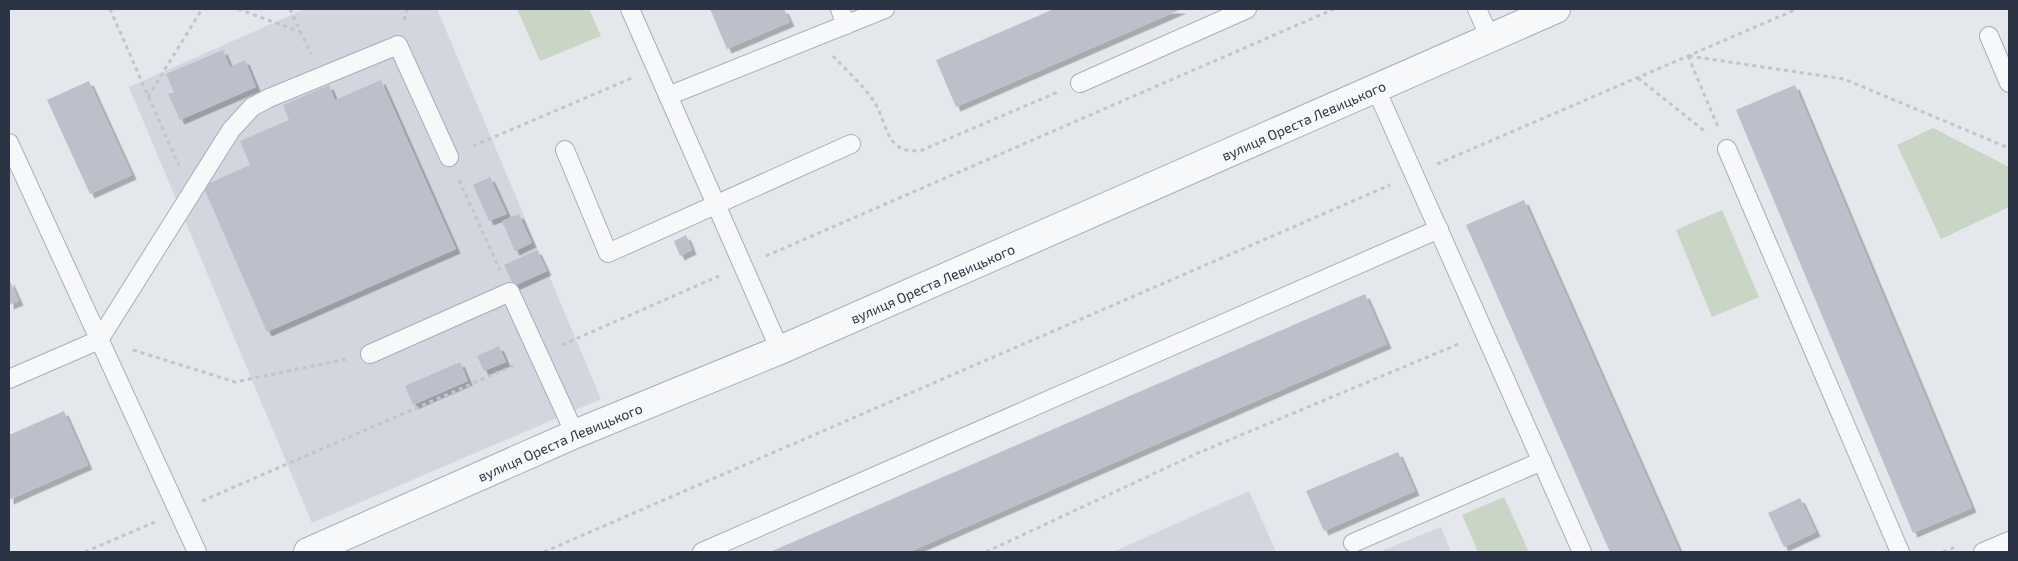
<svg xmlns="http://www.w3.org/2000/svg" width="2018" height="561" viewBox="0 0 2018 561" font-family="'Exo 2',sans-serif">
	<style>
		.built { fill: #d2d6de }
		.green { fill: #c9d6c5 }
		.building { fill: #bbc0ca; filter: url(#shadow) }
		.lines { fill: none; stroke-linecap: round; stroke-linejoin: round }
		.service-casing { stroke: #a9aeb7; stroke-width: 20 }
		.minor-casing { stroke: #a9aeb7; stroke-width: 30 }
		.path { stroke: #c2c5cb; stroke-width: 3; stroke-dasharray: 4 4; stroke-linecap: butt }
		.service { stroke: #f7f8fa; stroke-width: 18 }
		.minor { stroke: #f7f8fa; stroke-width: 28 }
		.labels { text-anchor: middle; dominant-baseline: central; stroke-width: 4; stroke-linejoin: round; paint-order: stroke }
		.street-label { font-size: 14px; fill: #2b3445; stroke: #f4f6f9 }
	</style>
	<defs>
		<filter id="shadow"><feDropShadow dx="4.5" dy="4.5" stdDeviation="0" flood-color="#0004"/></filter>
	</defs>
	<rect width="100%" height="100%" fill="#e4e7ec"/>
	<g class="built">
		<polygon points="305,9 437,9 601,399 312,523 129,87"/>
		<polygon points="1249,491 1276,552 1113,552"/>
		<polygon points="1441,527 1451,552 1379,552"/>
	</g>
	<g class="green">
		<polygon points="517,9 589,9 601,36 540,61"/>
		<polygon points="1933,128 2009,167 2009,207 1941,239 1897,145"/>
		<polygon points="1722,210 1759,297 1712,317 1676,230"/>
		<polygon points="1504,497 1529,552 1478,552 1462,515"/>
	</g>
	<g class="building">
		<polygon points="710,9 784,9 790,22 727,49"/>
		<polygon points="1054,9 1182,9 956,107 936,60"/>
		<polygon points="223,50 230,67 245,60 256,87 180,120 168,94 174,92 166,74"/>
		<polygon points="381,80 456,249 267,332 203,186 250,165 240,141 289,120 283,105 329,85 335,100"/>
		<polygon points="89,81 132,175 90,194 47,100"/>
		<polygon points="1795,85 1972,508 1913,533 1736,110"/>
		<polygon points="490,177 507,214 489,221 473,185"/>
		<polygon points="1524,200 1680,552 1610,552 1466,225"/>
		<polygon points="519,214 532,243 515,251 502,221"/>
		<polygon points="686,235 692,250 680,256 674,241"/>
		<polygon points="537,250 547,271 514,286 504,265"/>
		<polygon points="9,279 19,301 9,305"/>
		<polygon points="1365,294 1387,344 909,552 770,552"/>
		<polygon points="499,346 506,362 484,371 477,356"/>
		<polygon points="460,362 468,381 413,405 405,386"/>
		<polygon points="64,411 88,465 9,500 9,435"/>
		<polygon points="1398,452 1415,491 1324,531 1306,491"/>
		<polygon points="1800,498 1816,532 1784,547 1768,513"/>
	</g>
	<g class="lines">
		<defs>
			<g id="service">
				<polyline points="630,9 780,350"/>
				<polyline points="840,9 846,25"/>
				<polyline points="1477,9 1489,36"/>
				<polyline points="1989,36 2009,83"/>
				<polyline points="1080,83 1247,9"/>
				<polyline points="1376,89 1582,552"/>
				<polyline points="668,96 885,9"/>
				<polyline points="9,143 197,552"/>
				<polyline points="1727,149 1900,552"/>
				<polyline points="565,150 608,253 851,144"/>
				<polyline points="370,354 510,292 575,434"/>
				<polyline points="9,379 99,340 231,130 252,107 269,98 398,45 449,157"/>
				<polyline points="1353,543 1542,461"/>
				<polyline points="702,552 1439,229"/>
				<polyline points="1983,552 2009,541"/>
			</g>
			<g id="minor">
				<path id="s1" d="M308,552L575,434L780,350L1556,9"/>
			</g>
		</defs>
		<use href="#service" class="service-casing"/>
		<use href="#minor" class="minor-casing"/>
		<g class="path">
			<polyline points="110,9 179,166"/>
			<polyline points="238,9 301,32"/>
			<polyline points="290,9 311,54"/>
			<polyline points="404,20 407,9"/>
			<path d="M833,56C846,70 862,84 873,100C889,123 884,156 922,150L1058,92"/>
			<polyline points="1688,56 1718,127"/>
			<polyline points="1689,56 1844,79 2009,148"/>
			<polyline points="1638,78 1707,133"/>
			<polyline points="148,97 202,9"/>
			<polyline points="473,146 632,78"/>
			<polyline points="1437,164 1797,9"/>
			<polyline points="459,180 500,270"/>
			<polyline points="766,256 1334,9"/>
			<polyline points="562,345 719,276"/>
			<polyline points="133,350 235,382 347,359"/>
			<polyline points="202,501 515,365"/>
			<polyline points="85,552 155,522"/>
			<polyline points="544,552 1390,185"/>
			<polyline points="986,552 1198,453 1461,343"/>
			<polyline points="1943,552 1958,546"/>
		</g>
		<use href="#service" class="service"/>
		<use href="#minor" class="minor"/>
	</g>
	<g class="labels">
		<g class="street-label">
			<text stroke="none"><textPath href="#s1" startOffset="1085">вулиця Ореста Левицького</textPath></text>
			<text stroke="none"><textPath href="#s1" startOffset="680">вулиця Ореста Левицького</textPath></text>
			<text stroke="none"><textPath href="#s1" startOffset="275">вулиця Ореста Левицького</textPath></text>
		</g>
	</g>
	<rect width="2018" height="561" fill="none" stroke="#2b3445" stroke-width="20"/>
</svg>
